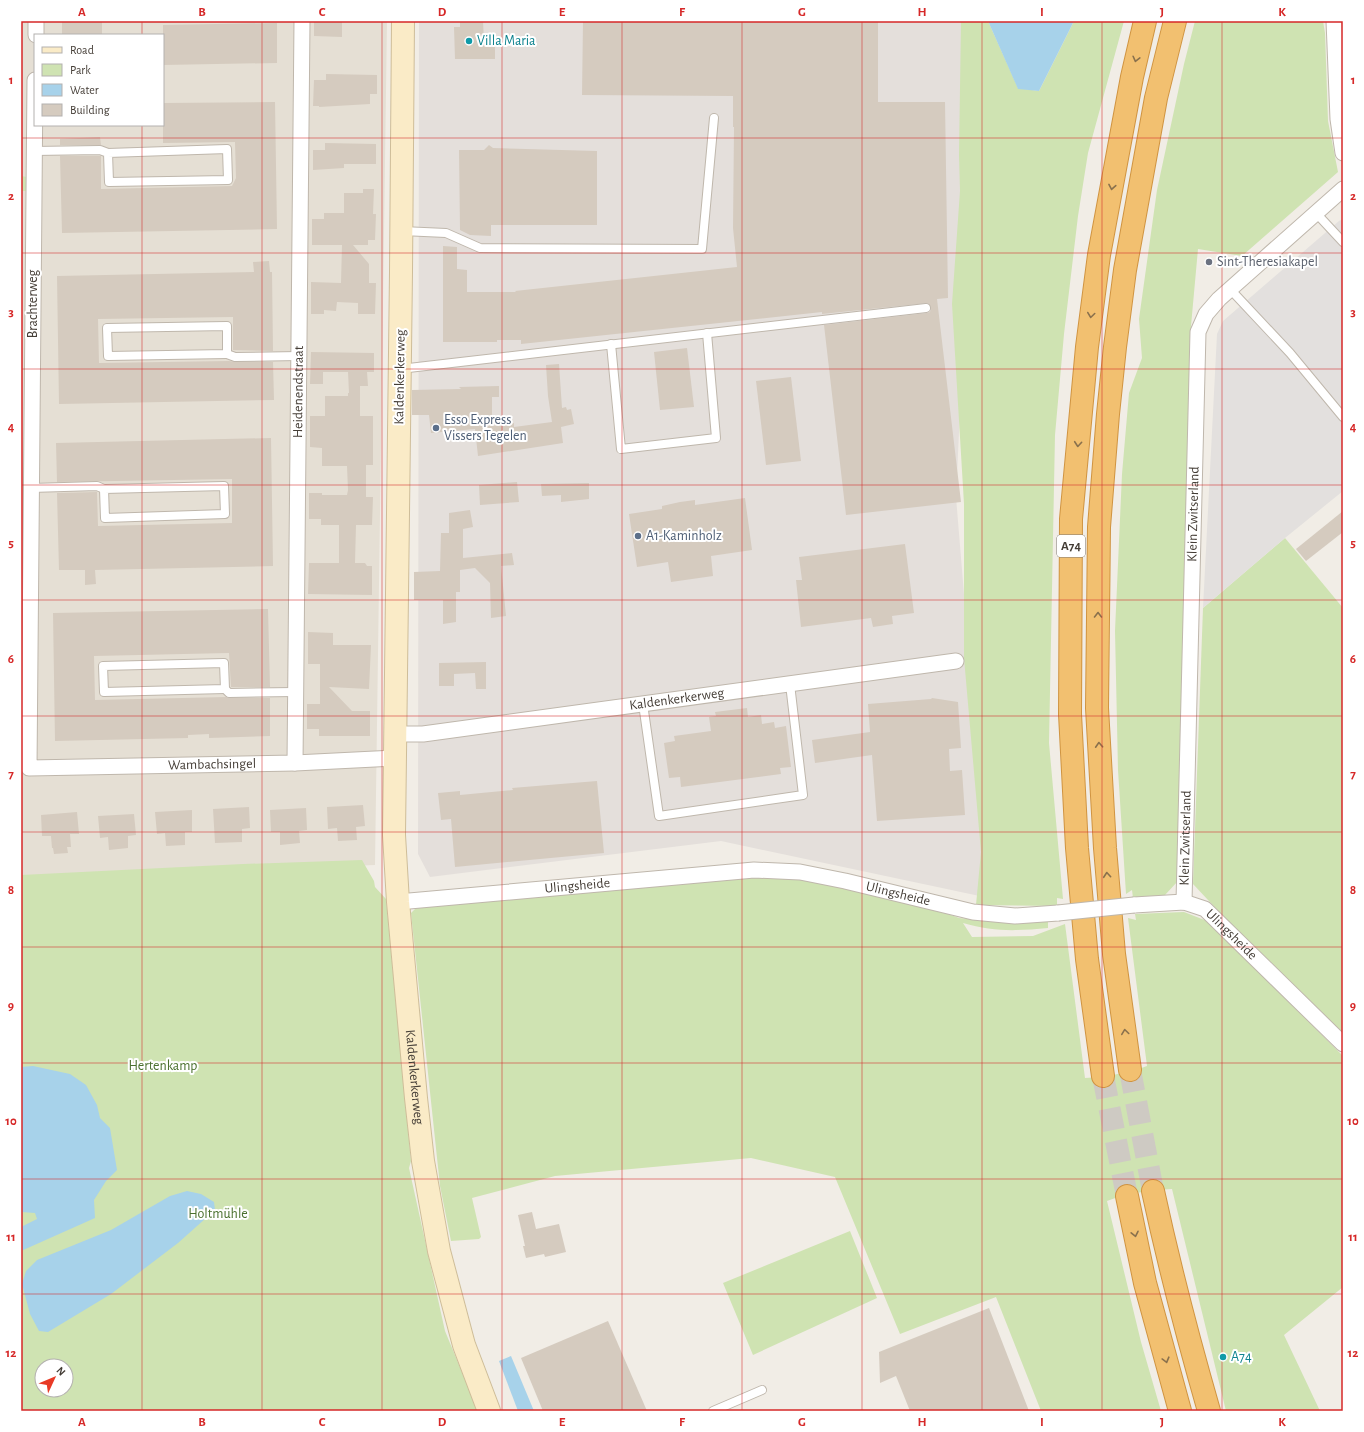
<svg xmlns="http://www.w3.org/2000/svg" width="1364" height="1432" viewBox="0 0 1364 1432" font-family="'Alegreya Sans',sans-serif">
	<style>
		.residential { fill: #e5dfd4; fill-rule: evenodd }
		.industrial { fill: #e4dfdb }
		.green { fill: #cfe3b2; fill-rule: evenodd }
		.parking { fill: #e3e0de }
		.water { fill: #a7d2ea }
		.building { fill: #d5cbbf }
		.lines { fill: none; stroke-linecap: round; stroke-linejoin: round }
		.highway-tunnel { stroke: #cecac3; stroke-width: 22; stroke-dasharray: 22 11; stroke-linecap: butt }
		.lane-casing { stroke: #bfb7ac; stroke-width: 10 }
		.street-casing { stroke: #bfb7ac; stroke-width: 17 }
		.secondary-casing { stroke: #cebd99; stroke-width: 24 }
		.highway-casing { stroke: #d09441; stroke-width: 24 }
		.lane { stroke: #fff; stroke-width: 8 }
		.street { stroke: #fff; stroke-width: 15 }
		.secondary { stroke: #faebc7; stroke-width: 22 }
		.highway { stroke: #f2c070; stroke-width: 22 }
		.street-bridge-casing { stroke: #bfb7ac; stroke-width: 17; stroke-linecap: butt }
		.street-bridge { stroke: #fff; stroke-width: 15 }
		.oneway { stroke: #8a714d }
		.grid { fill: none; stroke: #d62828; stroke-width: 1; stroke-opacity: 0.55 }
		.culture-dot { fill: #0f9aa8; stroke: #fff; stroke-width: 1.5 }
		.worship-dot { fill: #6b7280; stroke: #fff; stroke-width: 1.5 }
		.service-dot { fill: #5c6f8a; stroke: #fff; stroke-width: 1.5 }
		.labels { text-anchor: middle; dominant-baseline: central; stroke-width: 4; stroke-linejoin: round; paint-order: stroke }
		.shield { fill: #fff; stroke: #7c7772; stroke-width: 1 }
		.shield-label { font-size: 13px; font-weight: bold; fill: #443d36 }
		.culture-label { font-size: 14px; fill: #0d838f; stroke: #fff; text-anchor: start }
		.worship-label { font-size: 14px; fill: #5b616d; stroke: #fff; text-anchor: start }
		.street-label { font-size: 14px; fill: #443d36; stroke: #fff }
		.service-label { font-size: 14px; fill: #4e5e75; stroke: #fff; text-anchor: start }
		.park-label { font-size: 14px; fill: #4a702e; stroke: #fff }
		.neatline { fill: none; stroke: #d62828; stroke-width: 1.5 }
		.grid-label { font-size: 13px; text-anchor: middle; font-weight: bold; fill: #d62828 }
	</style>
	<rect width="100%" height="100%" fill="#f1ede6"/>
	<path class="residential" d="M21,21H387L375,865L21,879ZM35,35H163V125H35Z"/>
	<polygon class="industrial" points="419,21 978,21 956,497 989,898 721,841 430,877 418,854"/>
	<g class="green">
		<polygon points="961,21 988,21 1018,88 1039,91 1074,21 1124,21 1088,153 1078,216 1064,334 1055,435 1049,743 1063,899 1057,898 1057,906 976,905 981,852 964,658 964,504 952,304 960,191 959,155"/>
		<polygon points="1195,21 1323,21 1325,33 1328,121 1338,172 1242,256 1198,249 1190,337 1178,881 1165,895 1133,898 1132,890 1126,894 1118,770 1115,631 1122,474 1129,393 1142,358 1139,319 1157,190 1184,64"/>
		<polygon points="21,176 27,177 27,191 21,191"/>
		<polygon points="1285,538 1343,608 1343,1033 1223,916 1193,884 1203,608"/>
		<path d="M362,860L374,881L375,887L386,899L411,1161L409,1168L445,1331L478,1411H21V875L243,864ZM42,1366H66V1390H42Z"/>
		<path d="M754,877L799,879L844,887L938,910L959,918L1009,923L1048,920V928C1017,931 993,932 963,923L972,937L1033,936L1065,924L1085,1078C1105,1077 1129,1073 1147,1066L1128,918L1136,920L1135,914L1184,912L1207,921L1343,1056V1287L1284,1335L1320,1411H1226L1172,1189C1151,1190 1127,1193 1107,1201L1141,1342L1161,1411H1041L996,1297L900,1334L835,1177L751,1158L555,1176L472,1198L481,1237L479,1239L451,1241L440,1186L411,913L416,908Z"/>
		<polygon points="850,1231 877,1298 753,1355 723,1283"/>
	</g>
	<polygon class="parking" points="1343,219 1343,491 1285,538 1203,608 1217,334 1223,321 1339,221"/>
	<g class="water">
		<polygon points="988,21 1074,21 1039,91 1018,89"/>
		<polygon points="33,1066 70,1074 86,1085 97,1105 100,1118 110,1128 117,1170 106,1181 94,1200 95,1218 21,1251 21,1227 37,1219 35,1213 21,1212 21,1067"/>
		<polygon points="187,1191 201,1194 214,1202 215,1210 178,1243 111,1294 48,1332 39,1331 30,1314 22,1284 26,1271 37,1260 111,1230 170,1196"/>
		<polygon points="511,1356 534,1411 518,1411 499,1361"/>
	</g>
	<g class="building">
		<rect x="62" y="21" width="40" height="14"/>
		<polygon points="314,21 342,21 342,37 314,36"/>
		<polygon points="460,21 483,21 484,42 495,42 495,59 455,59 454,27 460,27"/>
		<polygon points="583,21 878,21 878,102 945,102 948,298 937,299 961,502 846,515 824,325 927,313 930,312 931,308 928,303 822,314 822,312 521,344 521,340 497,340 497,342 443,342 443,246 457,247 457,269 467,270 467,292 516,292 515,291 737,267 733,228 734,127 733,127 733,96 582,95"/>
		<polygon points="277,23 277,63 163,65 163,25"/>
		<polygon points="326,74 377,75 377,94 370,94 370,104 319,107 319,106 313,106 314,80 326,80"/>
		<polygon points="275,102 277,229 62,233 60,156 101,156 101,189 232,186 236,178 235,142 163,143 163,103"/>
		<polygon points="100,137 101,145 60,145 60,139"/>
		<polygon points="325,143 376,144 376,164 344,164 344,168 313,170 313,150 325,150"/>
		<polygon points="489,145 493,148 597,151 597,225 491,225 491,236 470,235 460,230 459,150 484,150"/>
		<polygon points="363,189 374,189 373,214 376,214 375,240 368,240 368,245 353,245 369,264 369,283 376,283 375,314 358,314 358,303 337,302 336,311 324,310 324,314 311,314 311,282 341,283 342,245 312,245 312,219 324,219 324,213 344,213 344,193 363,193"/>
		<polygon points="269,261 270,272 272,272 273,351 233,350 233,317 98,319 99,363 229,361 235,362 273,362 274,400 59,404 57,276 254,272 253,262"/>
		<polygon points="687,348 694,407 660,410 654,352"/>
		<polygon points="311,352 374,353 374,372 367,372 368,386 360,386 360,416 373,416 373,465 366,465 366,497 373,497 372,525 356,525 355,563 365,563 367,566 372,566 372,595 308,594 309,563 339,563 339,525 321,525 321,519 309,519 309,493 322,493 322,495 347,495 348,490 347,466 322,466 322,448 310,447 310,416 325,416 325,396 348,396 348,393 349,393 348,372 323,372 323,384 310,384"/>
		<polygon points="559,364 562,408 566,407 567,410 571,409 574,424 561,427 563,443 478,456 475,429 431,433 429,415 412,415 412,390 461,389 459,387 499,386 499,397 492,397 492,426 514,423 514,427 552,422 548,396 546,365"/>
		<polygon points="791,377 801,461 766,465 756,381"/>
		<polygon points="271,438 273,566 95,570 96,584 85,585 85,570 59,570 57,493 97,492 98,526 232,523 232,479 57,482 56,443"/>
		<polygon points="517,482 519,502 480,505 479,485"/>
		<polygon points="589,483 589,499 561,502 561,495 542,496 541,484"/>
		<polygon points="745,498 752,550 711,556 713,576 671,582 668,562 637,567 629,514 662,509 662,506 680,502 695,500 695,505"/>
		<polygon points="470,510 473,527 463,529 463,558 512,553 514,565 501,566 506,616 491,618 490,583 475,568 460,570 460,592 456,592 456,622 443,624 443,600 414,600 414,572 440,571 441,533 449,533 449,513"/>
		<polygon points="1343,511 1343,532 1306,561 1296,549"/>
		<polygon points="905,544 914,613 892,616 893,624 873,627 871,618 801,627 796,580 802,580 799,557"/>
		<polygon points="268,609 270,687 231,687 229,653 94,656 95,700 226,697 229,698 270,698 270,736 209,738 209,734 188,735 188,738 55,741 53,613"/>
		<polygon points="308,632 333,633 333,645 371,645 369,689 329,687 352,711 370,711 370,736 319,736 319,729 307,729 307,704 320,704 320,664 308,664"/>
		<polygon points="486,662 486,689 476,689 475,673 454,674 454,686 439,686 439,663"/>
		<polygon points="932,698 958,702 961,748 949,749 950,771 962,770 965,815 877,821 872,755 815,763 812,740 870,732 868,704 931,699"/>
		<polygon points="747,708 748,717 761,715 762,724 774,722 775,728 786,726 791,767 780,768 781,774 681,787 680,777 669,778 664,743 675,741 674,736 711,731 709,717 716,716 715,712"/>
		<polygon points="597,781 604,853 455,867 451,819 441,820 438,793 460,791 460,795 513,790 512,788"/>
		<polygon points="363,805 365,826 356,827 357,840 338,841 337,828 328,829 327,807"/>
		<polygon points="249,807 250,828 242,829 242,842 215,843 213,809"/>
		<polygon points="306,808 307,830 299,831 300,843 280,845 280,832 271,832 270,810"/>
		<polygon points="192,810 192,832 185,832 185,845 166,846 165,833 157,834 155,812"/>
		<polygon points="77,812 79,834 70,834 71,847 67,847 68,853 54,854 53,848 52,848 51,836 42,836 41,815"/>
		<polygon points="134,814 136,835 128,836 128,848 109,850 108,837 100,838 98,816"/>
		<polygon points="532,1212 536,1229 559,1224 566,1252 545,1257 544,1254 526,1258 523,1246 525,1246 518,1215"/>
		<polygon points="989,1308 1029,1411 910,1411 896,1376 880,1383 879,1352"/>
		<polygon points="608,1321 647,1411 543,1411 521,1358"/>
	</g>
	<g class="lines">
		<g class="highway-tunnel">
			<polyline points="1130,1070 1153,1191"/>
			<polyline points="1103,1076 1127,1196"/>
		</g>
		<defs>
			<g id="lane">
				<polyline points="34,151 100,150 108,153 109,182 228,180 227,149 108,153"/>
				<polyline points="1316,213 1343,242"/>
				<polyline points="402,231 446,233 480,248 702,249 714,118"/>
				<polyline points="1230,289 1290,353 1343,417"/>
				<polygon points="227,326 227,354 108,356 107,328"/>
				<polyline points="611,344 621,449 716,438 707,333"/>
				<polyline points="227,354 235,357 299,356"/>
				<polyline points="400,369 926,308"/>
				<polyline points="31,488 97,486 104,489 105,518 225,514 224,486 104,489"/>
				<polygon points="224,663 225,689 104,692 103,666"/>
				<polyline points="225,689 229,693 295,692"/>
				<polyline points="643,704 659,816 803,795 790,684"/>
				<polyline points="713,1411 762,1390"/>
			</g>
			<g id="street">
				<polyline points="1334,21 1338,119 1343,153"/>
				<polyline points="36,35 36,21"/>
				<path id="s1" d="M35,80L29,768L295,763L395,758"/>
				<path id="s2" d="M396,734H423L956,661"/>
				<path id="s3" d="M295,763L302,21"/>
				<path id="s4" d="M398,902L754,870L800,872L845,881L973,912L1015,916L1058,913"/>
				<path id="s5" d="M1184,902L1198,332L1206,314L1219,299L1343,189"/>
				<path id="s6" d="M1134,905L1184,902L1205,909L1343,1044"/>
			</g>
			<g id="secondary">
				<path id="s7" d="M403,21L401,272L394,835L398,902L416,1098L423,1161L439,1251L464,1345L489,1411"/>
			</g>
			<g id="highway">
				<polyline points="1130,1070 1114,954 1105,848 1097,708 1099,527 1108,414 1115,347 1125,270 1156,98 1175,21"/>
				<polyline points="1103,1076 1087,959 1077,848 1070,714 1071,519 1087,347 1099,255 1132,77 1145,21"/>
				<path d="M1153,1191C1169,1265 1188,1338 1209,1411"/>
				<polyline points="1127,1196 1145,1283 1180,1411"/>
			</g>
		</defs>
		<use href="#lane" class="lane-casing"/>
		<use href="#street" class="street-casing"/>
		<use href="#secondary" class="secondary-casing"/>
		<use href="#highway" class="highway-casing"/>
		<use href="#lane" class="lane"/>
		<use href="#street" class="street"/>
		<use href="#secondary" class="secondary"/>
		<use href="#highway" class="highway"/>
		<defs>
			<polyline id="street-bridge" points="1058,913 1134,905"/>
		</defs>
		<use href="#street-bridge" class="street-bridge-casing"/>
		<use href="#street-bridge" class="street-bridge"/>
	</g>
	<defs><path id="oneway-chevron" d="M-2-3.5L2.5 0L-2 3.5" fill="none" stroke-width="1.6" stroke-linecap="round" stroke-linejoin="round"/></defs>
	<g class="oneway">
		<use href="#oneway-chevron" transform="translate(1136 59) rotate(104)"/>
		<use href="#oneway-chevron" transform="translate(1112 187) rotate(100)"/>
		<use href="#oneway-chevron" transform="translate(1091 315) rotate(98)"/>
		<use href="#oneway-chevron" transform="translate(1078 444) rotate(95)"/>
		<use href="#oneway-chevron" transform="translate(1098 615) rotate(-90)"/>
		<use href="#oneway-chevron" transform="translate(1099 745) rotate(-93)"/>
		<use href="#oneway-chevron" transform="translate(1107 875) rotate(-95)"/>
		<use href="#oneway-chevron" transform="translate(1125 1032) rotate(-98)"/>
		<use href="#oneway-chevron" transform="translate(1135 1234) rotate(78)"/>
		<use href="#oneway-chevron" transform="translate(1166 1360) rotate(75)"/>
	</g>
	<path class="grid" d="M142,21V35M262,21V1411M382,21V1411M502,21V1411M622,21V1411M742,21V1411M862,21V1411M982,21V1411M1102,21V1411M1222,21V1411M142,125V1411M21,138H1343M21,253H1343M21,369H1343M21,485H1343M21,600H1343M21,716H1343M21,832H1343M21,947H1343M21,1063H1343M21,1179H1343M21,1294H1343"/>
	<g class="culture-dot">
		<circle cx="469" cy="41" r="4"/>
		<circle cx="1223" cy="1357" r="4"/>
	</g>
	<circle class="worship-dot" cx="1209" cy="262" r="4"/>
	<g class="service-dot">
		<circle cx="436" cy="428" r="4"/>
		<circle cx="638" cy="536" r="4"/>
	</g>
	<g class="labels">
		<rect class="shield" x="1057" y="535" width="28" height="22" rx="3"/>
		<g class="shield-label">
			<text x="1071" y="546">A74</text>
		</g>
		<g class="culture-label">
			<text x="477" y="41">Villa Maria</text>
			<text x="1231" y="1357">A74</text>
		</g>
		<g class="worship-label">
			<text x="1217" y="262">Sint-Theresiakapel</text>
		</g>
		<g class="street-label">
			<text transform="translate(33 304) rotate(-90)">Brachterweg</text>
			<text transform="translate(400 377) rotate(-89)">Kaldenkerkerweg</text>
			<text stroke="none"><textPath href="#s3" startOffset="371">Heidenendstraat</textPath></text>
			<text stroke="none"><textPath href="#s5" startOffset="388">Klein Zwitserland</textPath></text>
			<text stroke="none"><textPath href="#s2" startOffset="283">Kaldenkerkerweg</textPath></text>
			<text stroke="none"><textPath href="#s1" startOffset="871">Wambachsingel</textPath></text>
			<text stroke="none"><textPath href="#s5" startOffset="64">Klein Zwitserland</textPath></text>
			<text stroke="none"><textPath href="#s4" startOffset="180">Ulingsheide</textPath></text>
			<text stroke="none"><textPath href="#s4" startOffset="504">Ulingsheide</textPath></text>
			<text stroke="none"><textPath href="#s6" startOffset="109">Ulingsheide</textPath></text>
			<text stroke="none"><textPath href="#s7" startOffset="1057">Kaldenkerkerweg</textPath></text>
		</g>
		<g class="service-label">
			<text x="444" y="420">Esso Express<tspan x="444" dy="16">Vissers Tegelen</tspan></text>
			<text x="646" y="536">A1-Kaminholz</text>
		</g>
		<g class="park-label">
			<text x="163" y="1066">Hertenkamp</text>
			<text x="218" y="1214">Holtmühle</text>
		</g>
	</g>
	<rect width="1364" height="1432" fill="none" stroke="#ffffff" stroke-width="44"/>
	<rect x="34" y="34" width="130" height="92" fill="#ffffff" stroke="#b4b1af"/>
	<rect x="42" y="47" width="20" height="6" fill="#faebc7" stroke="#b4b1af"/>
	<text x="70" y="54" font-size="12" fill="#443d36">Road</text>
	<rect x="42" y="64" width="20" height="12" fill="#cfe3b2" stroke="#b4b1af"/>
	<text x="70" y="74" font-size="12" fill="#443d36">Park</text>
	<rect x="42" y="84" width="20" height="12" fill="#a7d2ea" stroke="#b4b1af"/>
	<text x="70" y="94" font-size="12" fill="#443d36">Water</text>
	<rect x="42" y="104" width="20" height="12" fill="#d5cbbf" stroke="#b4b1af"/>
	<text x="70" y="114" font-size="12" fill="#443d36">Building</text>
	<g transform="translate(54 1378) rotate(46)"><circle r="19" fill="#ffffff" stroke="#b4b1af"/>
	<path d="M0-3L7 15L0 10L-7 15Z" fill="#e83a26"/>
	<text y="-6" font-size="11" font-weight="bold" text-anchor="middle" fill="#443d36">N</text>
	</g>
	<rect x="22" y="22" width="1320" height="1388" class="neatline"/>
	<g class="grid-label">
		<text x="82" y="16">A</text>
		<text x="202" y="16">B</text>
		<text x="322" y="16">C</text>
		<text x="442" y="16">D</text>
		<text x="562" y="16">E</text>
		<text x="682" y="16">F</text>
		<text x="802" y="16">G</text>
		<text x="922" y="16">H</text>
		<text x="1042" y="16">I</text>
		<text x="1162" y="16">J</text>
		<text x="1282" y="16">K</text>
		<text x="11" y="84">1</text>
		<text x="1353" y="84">1</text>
		<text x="11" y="200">2</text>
		<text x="1353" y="200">2</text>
		<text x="11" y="316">3</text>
		<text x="1353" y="316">3</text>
		<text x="11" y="431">4</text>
		<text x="1353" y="431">4</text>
		<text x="11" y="547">5</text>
		<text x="1353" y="547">5</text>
		<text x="11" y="663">6</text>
		<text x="1353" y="663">6</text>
		<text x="11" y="778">7</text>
		<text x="1353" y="778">7</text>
		<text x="11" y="894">8</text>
		<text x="1353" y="894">8</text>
		<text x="11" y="1010">9</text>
		<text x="1353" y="1010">9</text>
		<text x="11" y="1125">10</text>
		<text x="1353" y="1125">10</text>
		<text x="11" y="1241">11</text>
		<text x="1353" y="1241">11</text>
		<text x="11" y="1357">12</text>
		<text x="1353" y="1357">12</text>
		<text x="82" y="1426">A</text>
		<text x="202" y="1426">B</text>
		<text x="322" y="1426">C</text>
		<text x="442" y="1426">D</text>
		<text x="562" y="1426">E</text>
		<text x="682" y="1426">F</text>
		<text x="802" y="1426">G</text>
		<text x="922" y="1426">H</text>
		<text x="1042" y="1426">I</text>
		<text x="1162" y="1426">J</text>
		<text x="1282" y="1426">K</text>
	</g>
</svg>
